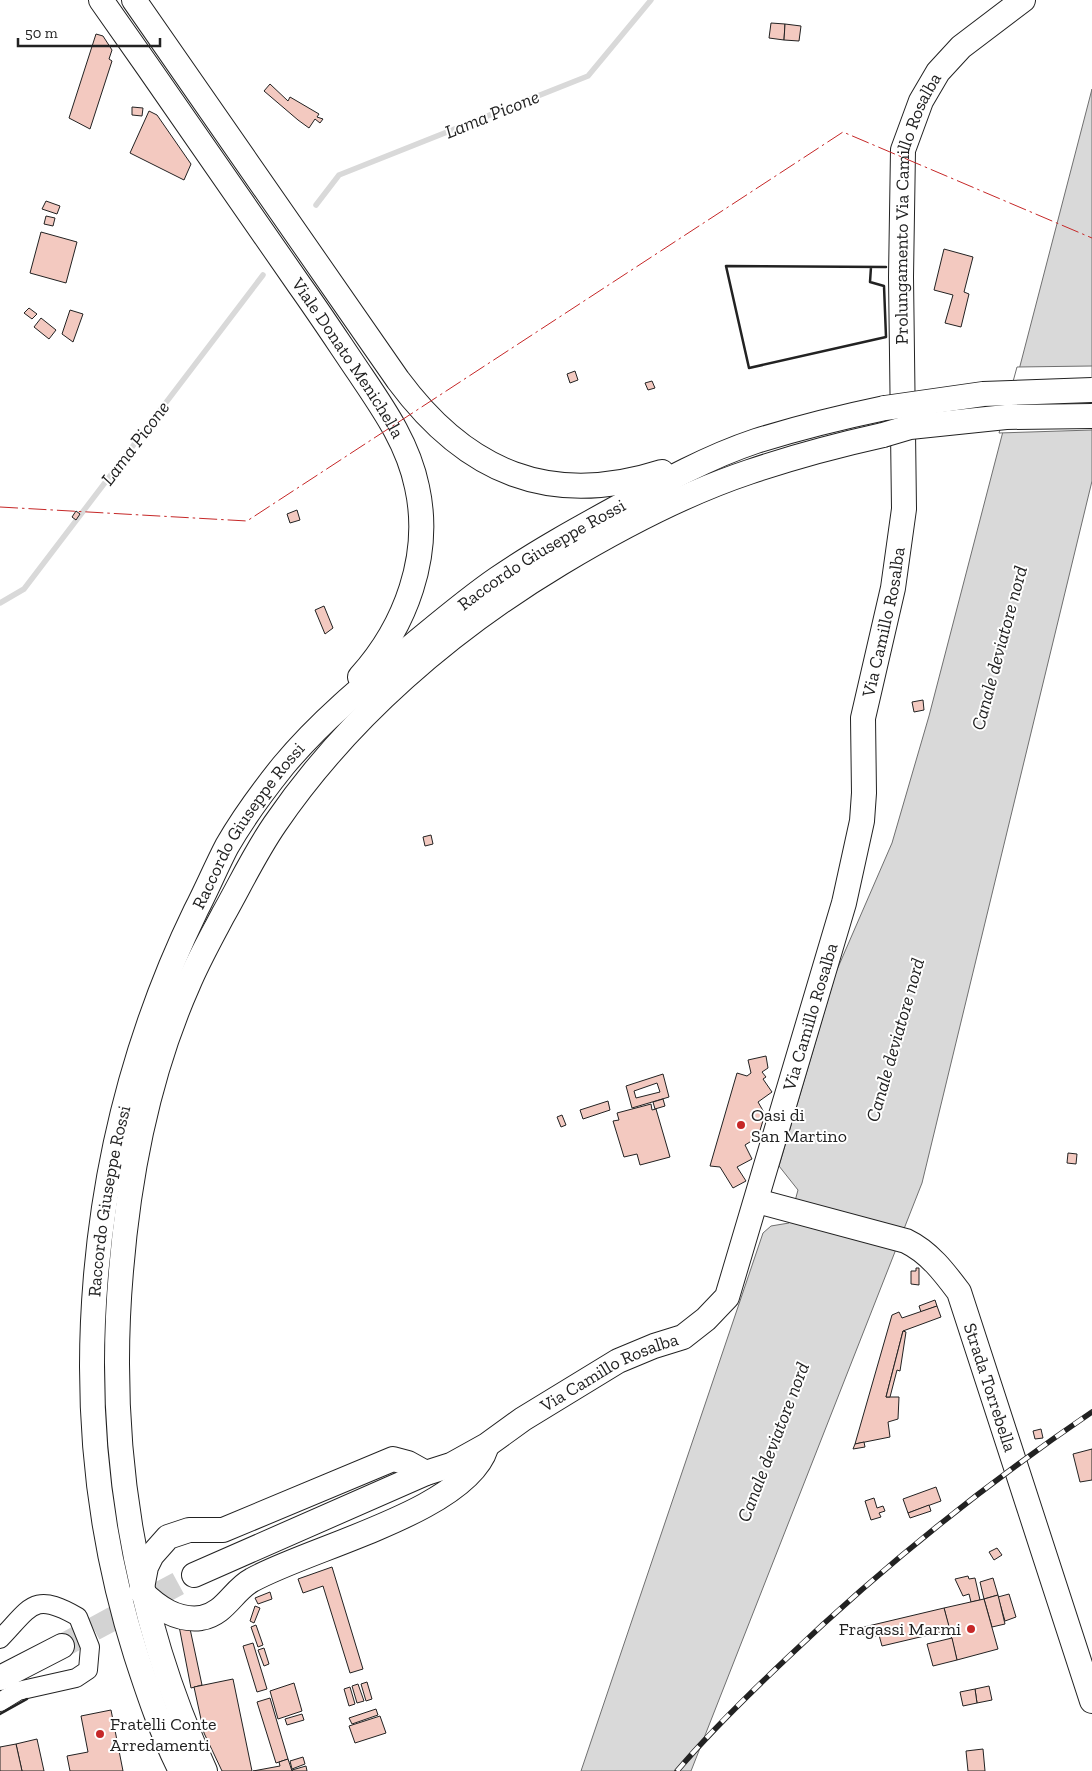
<svg xmlns="http://www.w3.org/2000/svg" width="1092" height="1771" viewBox="0 0 1092 1771" font-family="'Zilla Slab',serif">
	<style>
		.water { fill: #d9d9d9; stroke: #6f6f6f }
		.pier { fill: #fff; stroke: #6f6f6f }
		.lines { fill: none; stroke-linecap: round; stroke-linejoin: round }
		.stream { stroke: #d9d9d9; stroke-width: 5.5 }
		.building { fill: #f3c9c0; stroke: #222; fill-rule: evenodd }
		.secondary-tunnel { stroke: #d3d3d3; stroke-width: 24; stroke-dasharray: 24 12; stroke-linecap: butt }
		.street-casing { stroke: #222; stroke-width: 20 }
		.secondary-casing { stroke: #222; stroke-width: 26 }
		.street { stroke: #fff; stroke-width: 18 }
		.secondary { stroke: #fff; stroke-width: 24 }
		.rail-casing { stroke: #222; stroke-width: 5.5 }
		.rail { stroke: #fff; stroke-width: 4; stroke-dasharray: 11; stroke-linecap: butt }
		.secondary-bridge-casing { stroke: #222; stroke-width: 26; stroke-linecap: butt }
		.secondary-bridge { stroke: #fff; stroke-width: 24 }
		.wall { stroke: #222; stroke-width: 2.5 }
		.power { stroke: #c62828; stroke-width: 1; stroke-dasharray: 18 4 2.5 4; stroke-linecap: butt }
		.poi-dot { fill: #c62828; stroke: #fff; stroke-width: 2 }
		.labels { text-anchor: middle; dominant-baseline: central; stroke-width: 4; stroke-linejoin: round; paint-order: stroke }
		.street-label { font-size: 18px; fill: #222; stroke: #fff }
		.poi-label { font-size: 18px; fill: #222; stroke: #fff; text-anchor: start }
		.water-label { font-size: 19px; font-style: italic; fill: #222; stroke: #fff }
	</style>
	<rect width="100%" height="100%" fill="#fff"/>
	<polygon class="water" points="1092,89 1092,481 922,1183 691,1771 581,1771 763,1233 771,1226 789,1223 798,1190 779,1166 836,972 892,843 929,716"/>
	<polygon class="pier" points="1092,366 1092,430 999,433 1017,367"/>
	<g class="lines">
		<g class="stream">
			<polyline points="316,205 339,175 588,76 651,0"/>
			<polyline points="0,603 24,589 263,275"/>
		</g>
	</g>
	<g class="building">
		<polygon points="771,23 785,24 784,40 769,38"/>
		<polygon points="785,24 801,26 799,41 784,40"/>
		<polygon points="96,34 103,36 112,50 109,59 112,61 90,129 69,118"/>
		<polygon points="270,84 288,101 290,97 319,114 317,117 323,119 320,123 315,119 309,128 298,120 264,91"/>
		<polygon points="132,107 143,108 142,116 132,115"/>
		<polygon points="149,111 157,115 191,164 184,180 130,153"/>
		<polygon points="46,201 60,206 57,214 42,209"/>
		<polygon points="46,216 55,218 53,226 44,224"/>
		<polygon points="41,232 77,242 66,283 30,273"/>
		<polygon points="944,249 973,257 964,292 969,294 961,327 945,323 953,295 934,290"/>
		<polygon points="29,308 37,314 32,319 24,313"/>
		<polygon points="70,310 83,314 73,342 62,334"/>
		<polygon points="41,318 56,330 49,339 34,327"/>
		<polygon points="575,371 578,380 570,383 567,374"/>
		<polygon points="652,381 655,388 648,390 645,383"/>
		<polygon points="297,510 300,520 290,523 287,514"/>
		<polygon points="76,511 80,514 76,520 72,517"/>
		<polygon points="324,606 333,628 325,634 315,610"/>
		<polygon points="923,700 924,710 914,712 912,702"/>
		<polygon points="431,835 433,844 425,846 423,837"/>
		<polygon points="766,1056 768,1068 762,1072 766,1077 763,1079 772,1092 758,1102 765,1114 758,1137 745,1145 752,1159 737,1167 746,1181 733,1188 720,1167 710,1166 737,1073 747,1076 751,1073 748,1060"/>
		<path d="M663,1074L669,1097L632,1108L626,1086ZM657,1083L660,1092L636,1098L634,1091Z"/>
		<polygon points="663,1099 665,1106 655,1109 653,1102"/>
		<polygon points="608,1101 610,1110 583,1119 580,1110"/>
		<polygon points="651,1104 652,1110 656,1109 670,1157 640,1165 637,1154 624,1157 613,1121 619,1120 617,1113"/>
		<polygon points="562,1115 566,1125 561,1127 557,1117"/>
		<polygon points="1068,1153 1077,1154 1076,1164 1067,1163"/>
		<polygon points="916,1268 919,1268 919,1285 911,1284 911,1271 916,1271"/>
		<polygon points="935,1300 937,1306 921,1312 919,1306"/>
		<polygon points="937,1306 941,1317 903,1331 886,1397 899,1397 898,1419 888,1422 890,1437 855,1444 892,1315 899,1312 902,1318"/>
		<polygon points="903,1331 906,1332 900,1371 897,1370 890,1397 886,1397"/>
		<polygon points="1041,1429 1043,1438 1035,1439 1033,1431"/>
		<polygon points="864,1442 865,1447 853,1449 855,1444"/>
		<polygon points="1092,1449 1092,1480 1080,1482 1073,1454"/>
		<polygon points="936,1487 941,1501 908,1513 903,1499"/>
		<polygon points="874,1498 877,1508 883,1506 885,1511 879,1513 881,1517 871,1520 865,1501"/>
		<polygon points="929,1505 931,1511 910,1518 908,1513"/>
		<polygon points="997,1548 1002,1555 994,1560 989,1552"/>
		<polygon points="332,1567 363,1669 350,1673 323,1586 303,1593 298,1579"/>
		<polygon points="968,1576 969,1579 975,1578 980,1600 971,1602 969,1594 963,1596 955,1579"/>
		<polygon points="993,1578 998,1595 984,1599 980,1582"/>
		<polygon points="270,1592 272,1599 258,1604 255,1598"/>
		<polygon points="1009,1594 1016,1617 1005,1621 998,1597"/>
		<polygon points="998,1595 1005,1624 992,1627 984,1599"/>
		<polygon points="984,1599 998,1649 957,1660 944,1608"/>
		<polygon points="255,1606 260,1608 254,1623 250,1621"/>
		<polygon points="944,1608 950,1630 882,1646 879,1635 867,1638 864,1627"/>
		<polygon points="189,1624 202,1685 191,1688 179,1626"/>
		<polygon points="256,1625 263,1645 258,1647 251,1627"/>
		<polygon points="952,1638 957,1660 933,1666 927,1644"/>
		<polygon points="253,1643 267,1689 257,1692 243,1646"/>
		<polygon points="264,1648 269,1664 264,1666 258,1650"/>
		<polygon points="233,1679 252,1771 222,1771 204,1733 194,1687"/>
		<polygon points="367,1682 372,1699 366,1701 361,1684"/>
		<polygon points="294,1683 302,1711 278,1719 270,1691"/>
		<polygon points="358,1684 364,1701 357,1703 352,1686"/>
		<polygon points="989,1686 992,1700 977,1703 975,1689"/>
		<polygon points="350,1687 355,1704 349,1706 344,1689"/>
		<polygon points="975,1689 977,1703 963,1706 960,1692"/>
		<polygon points="270,1698 288,1759 276,1763 257,1702"/>
		<polygon points="376,1709 378,1715 352,1724 349,1718"/>
		<polygon points="111,1710 123,1771 70,1771 67,1756 88,1752 81,1716"/>
		<polygon points="302,1714 304,1720 287,1725 285,1719"/>
		<polygon points="380,1716 386,1733 355,1743 349,1726"/>
		<polygon points="37,1739 44,1771 22,1771 16,1744"/>
		<polygon points="16,1744 22,1771 0,1771 0,1747"/>
		<polygon points="983,1749 985,1771 968,1771 966,1751"/>
		<polygon points="303,1757 305,1764 292,1769 290,1761"/>
		<polygon points="288,1759 292,1771 253,1771 280,1766 279,1762"/>
		<polygon points="306,1766 307,1771 293,1771 292,1770"/>
	</g>
	<g class="lines">
		<polyline class="secondary-tunnel" points="62,1646 194,1575"/>
		<defs>
			<path id="street" d="M0,1639C31,1607 33,1591 78,1617L90,1647L88,1670L76,1678L18,1691L0,1702"/>
			<g id="secondary">
				<path id="s1" d="M101,0C168,95 234,191 300,286C320,314 339,343 358,371C383,408 408,443 417,487C432,555 406,626 360,677"/>
				<path d="M134,0L398,380C466,472 550,508 662,472"/>
				<path id="s2" d="M757,1201L906,1241C929,1252 944,1272 959,1292L1092,1701"/>
				<path id="s3" d="M194,1575L426,1473L451,1465L487,1445L523,1419L618,1361L654,1346L683,1337L706,1319L727,1297L844,903L862,821L864,793L863,718L893,588L904,509L901,277L903,150L921,101L938,72L961,47L1023,0"/>
				<polyline points="142,1588 146,1567 152,1555 168,1537 189,1530 223,1530 393,1459 408,1463 426,1473"/>
				<path d="M141,1591C158,1608 177,1621 201,1618C225,1614 233,1590 252,1580C309,1548 466,1511 486,1448"/>
				<polyline points="0,1678 62,1646"/>
				<path id="s4" d="M181,1771C162,1734 149,1695 136,1655C59,1413 86,1137 196,910C207,889 216,867 227,846C243,818 263,791 283,766C321,720 368,682 413,645C441,622 468,599 497,579C536,552 578,529 620,506C663,482 708,457 756,441C798,428 842,417 885,408"/>
				<path d="M205,1771C133,1614 106,1444 121,1271C129,1174 148,1075 188,985C198,961 211,938 223,915C240,885 255,853 275,824C348,717 451,629 561,563C621,527 683,494 749,472C793,457 838,445 883,435"/>
			</g>
		</defs>
		<use href="#street" class="street-casing"/>
		<use href="#secondary" class="secondary-casing"/>
		<use href="#street" class="street"/>
		<use href="#secondary" class="secondary"/>
		<defs>
			<path id="rail" d="M677,1771C710,1732 748,1695 785,1660C881,1568 983,1486 1092,1412"/>
		</defs>
		<use href="#rail" class="rail-casing"/>
		<use href="#rail" class="rail"/>
		<defs>
			<g id="secondary-bridge">
				<polyline points="885,408 983,394 1092,390"/>
				<polyline points="883,435 910,427 1006,417 1092,416"/>
			</g>
		</defs>
		<use href="#secondary-bridge" class="secondary-bridge-casing"/>
		<use href="#secondary-bridge" class="secondary-bridge"/>
		<g class="wall">
			<polygon points="726,266 886,267 871,267 870,282 884,286 886,337 749,368"/>
			<polyline points="0,1714 27,1699"/>
		</g>
		<polyline class="power" points="0,507 247,521 843,132 1092,238"/>
	</g>
	<g class="poi-dot">
		<circle cx="741" cy="1125" r="5"/>
		<circle cx="971" cy="1629" r="5"/>
		<circle cx="100" cy="1734" r="5"/>
	</g>
	<g class="labels">
		<g class="street-label">
			<text stroke="none"><textPath href="#s3" startOffset="1720">Prolungamento Via Camillo Rosalba</textPath></text>
			<text stroke="none"><textPath href="#s1" startOffset="435">Viale Donato Menichella</textPath></text>
			<text stroke="none"><textPath href="#s4" startOffset="1394">Raccordo Giuseppe Rossi</textPath></text>
			<text stroke="none"><textPath href="#s3" startOffset="1302">Via Camillo Rosalba</textPath></text>
			<text stroke="none"><textPath href="#s4" startOffset="989">Raccordo Giuseppe Rossi</textPath></text>
			<text stroke="none"><textPath href="#s3" startOffset="898">Via Camillo Rosalba</textPath></text>
			<text stroke="none"><textPath href="#s4" startOffset="584">Raccordo Giuseppe Rossi</textPath></text>
			<text stroke="none"><textPath href="#s3" startOffset="464">Via Camillo Rosalba</textPath></text>
			<text stroke="none"><textPath href="#s2" startOffset="329">Strada Torrebella</textPath></text>
		</g>
		<g class="poi-label">
			<text x="751" y="1115">Oasi di<tspan x="751" dy="21">San Martino</tspan></text>
			<text x="961" y="1629" text-anchor="end">Fragassi Marmi</text>
			<text x="110" y="1724">Fratelli Conte<tspan x="110" dy="21">Arredamenti</tspan></text>
		</g>
		<g class="water-label">
			<text transform="translate(492 114) rotate(-22)">Lama Picone</text>
			<text transform="translate(135 443) rotate(-53)">Lama Picone</text>
			<text transform="translate(999 648) rotate(-75)">Canale deviatore nord</text>
			<text transform="translate(895 1040) rotate(-74)">Canale deviatore nord</text>
			<text transform="translate(773 1442) rotate(-69)">Canale deviatore nord</text>
		</g>
	</g>
	<path d="M18 38v8h142v-8" fill="none" stroke="#222222" stroke-width="2.5"/>
	<text x="25" y="38" font-size="15" fill="#222222" stroke="#ffffff" stroke-width="4" paint-order="stroke">50 m</text>
</svg>
